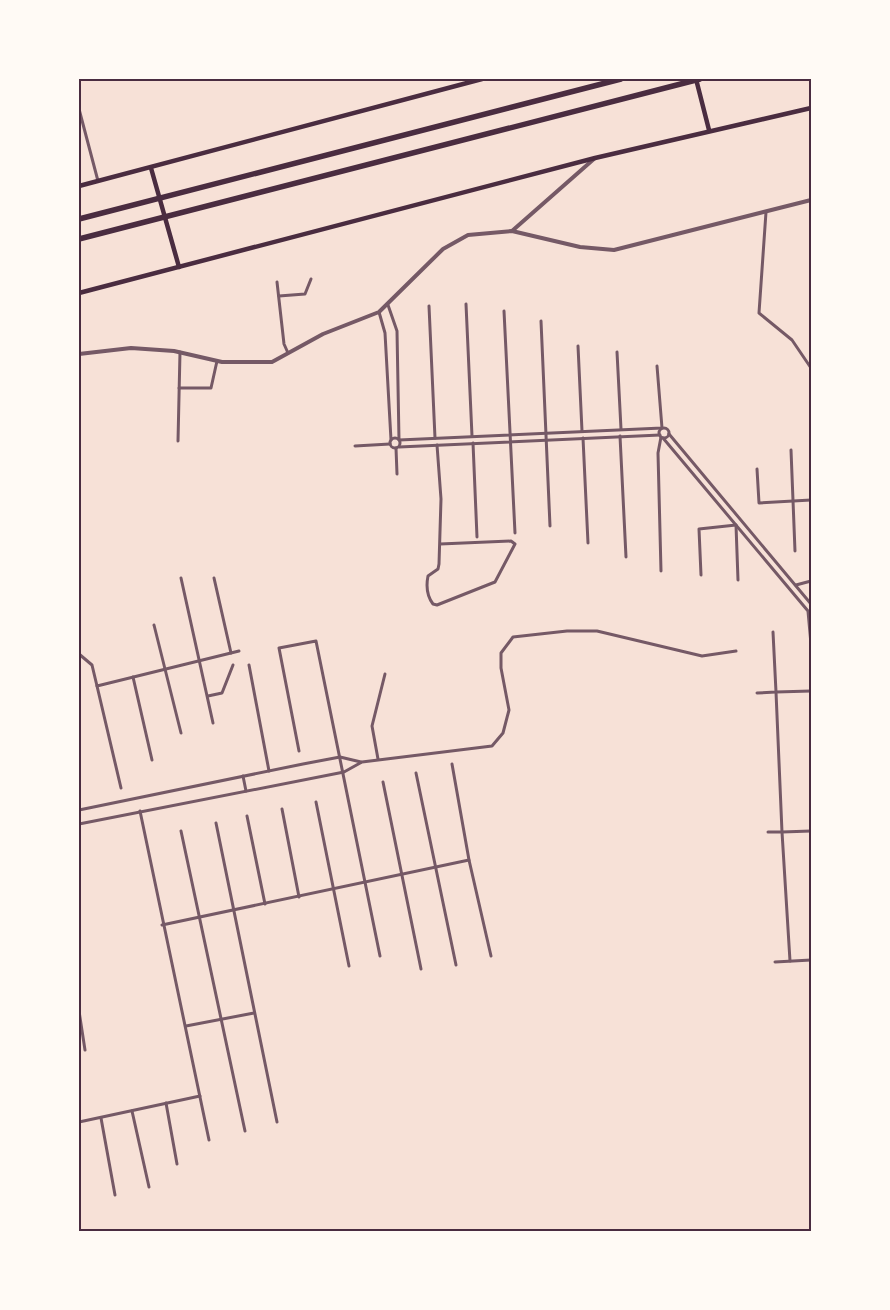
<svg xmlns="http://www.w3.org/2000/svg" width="890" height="1310" viewBox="0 0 890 1310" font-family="Raleway,sans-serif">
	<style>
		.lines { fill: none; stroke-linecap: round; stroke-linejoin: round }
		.minor { stroke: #755966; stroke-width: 3 }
		.tertiary { stroke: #755966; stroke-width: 4 }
		.secondary { stroke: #4a2c40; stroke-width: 4.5 }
		.motorway { stroke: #4a2c40; stroke-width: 5.5 }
		.neatline { fill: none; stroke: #4a2c40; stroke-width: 2 }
	</style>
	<rect width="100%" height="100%" fill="#f7e1d7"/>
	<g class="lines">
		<g class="minor">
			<polyline points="79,109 98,181"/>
			<polyline points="766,212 759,313 792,340 811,368"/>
			<polyline points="277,282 284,344 288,353"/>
			<polyline points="279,296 305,294 311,279"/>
			<polyline points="466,304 472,436"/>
			<polyline points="388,305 397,331 399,440 662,428 657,366"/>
			<polyline points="429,306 435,438"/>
			<polyline points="504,311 515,533"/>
			<polyline points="379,312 385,333 391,440"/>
			<polyline points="541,321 550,526"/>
			<polyline points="578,346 582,431"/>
			<polyline points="617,352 621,429"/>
			<polyline points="179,388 211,388 217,361"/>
			<circle cx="664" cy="433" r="5"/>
			<polyline points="669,434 811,604"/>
			<polyline points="620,436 626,557"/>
			<polyline points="661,437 658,453 661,571"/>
			<circle cx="395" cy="443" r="5"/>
			<polyline points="583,438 588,543"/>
			<polyline points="663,438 808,611 811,644"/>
			<polyline points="178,441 180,352"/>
			<polyline points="473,443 477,537"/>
			<path d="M437,445L441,499L439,564L438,569L428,576C426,586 427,596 433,604L437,605L495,582L515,544L511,541L440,544"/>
			<polyline points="355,446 390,444"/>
			<polyline points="399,447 660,435"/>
			<polyline points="396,448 397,474"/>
			<polyline points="791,450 795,551"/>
			<polyline points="757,469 759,503 811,500"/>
			<polyline points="701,575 699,529 736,525 738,580"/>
			<polyline points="181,578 213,723"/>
			<polyline points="214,578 231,653"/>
			<polyline points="796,585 811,581"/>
			<polyline points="154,625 181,733"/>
			<polyline points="79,654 92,665 97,686 239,651"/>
			<polyline points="249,665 269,771"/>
			<polyline points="133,677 152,760"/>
			<polyline points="97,686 121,788"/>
			<polyline points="811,691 776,692 782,832 811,831"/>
			<polyline points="757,693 776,692 773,632"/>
			<polyline points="208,696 222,693 233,665"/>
			<polyline points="299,751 279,648 316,641 380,956"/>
			<polyline points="378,759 372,726 385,674"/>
			<polyline points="452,764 469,860 491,956"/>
			<polyline points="416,773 456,965"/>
			<polyline points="243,776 246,791"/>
			<polyline points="383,782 421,969"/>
			<polyline points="316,802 349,966"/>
			<polyline points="282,809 299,897"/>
			<polyline points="79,810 303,764 340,757 361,762"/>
			<polyline points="140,811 209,1140"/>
			<polyline points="247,816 265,904"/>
			<polyline points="216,823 277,1122"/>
			<polyline points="79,824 344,772 362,762 492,746 503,733 509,710 501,668 501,653 513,637 567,631 597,631 702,656 736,651"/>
			<polyline points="181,831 245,1131"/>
			<polyline points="768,832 782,832 790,961"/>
			<polyline points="162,925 469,860"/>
			<polyline points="775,962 811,960"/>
			<polyline points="79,1011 85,1050"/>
			<polyline points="186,1026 254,1013"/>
			<polyline points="166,1103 177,1164"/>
			<polyline points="132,1111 149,1187"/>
			<polyline points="101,1118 115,1195"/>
			<polyline points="79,1122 200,1096"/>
		</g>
		<g class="tertiary">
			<polyline points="512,231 595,158"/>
			<polyline points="79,354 131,348 174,351 222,362 272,362 323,334 379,312 443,249 468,235 512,231 580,247 614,250 811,200"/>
		</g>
		<g class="secondary">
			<polyline points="696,79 709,130"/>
			<polyline points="151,168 179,267"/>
			<polyline points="79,186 482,79"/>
			<polyline points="79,293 595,158 811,108"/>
		</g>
		<g class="motorway">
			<polyline points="79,219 621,79"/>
			<polyline points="79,239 700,79"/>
		</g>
	</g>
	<rect width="890" height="1310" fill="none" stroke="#fffaf5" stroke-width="160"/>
	<rect x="80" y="80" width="730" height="1150" class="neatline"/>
</svg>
